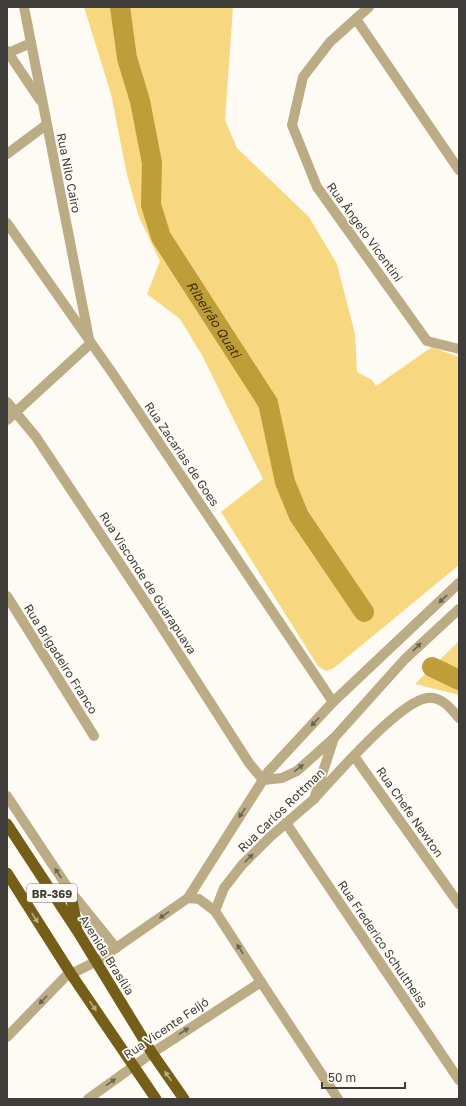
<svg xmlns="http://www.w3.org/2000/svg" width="466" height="1106" viewBox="0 0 466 1106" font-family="'Golos Text',sans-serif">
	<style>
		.green { fill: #f7d780 }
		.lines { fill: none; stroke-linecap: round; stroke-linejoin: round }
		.river { stroke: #bf9d39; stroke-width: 20 }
		.minor { stroke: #bbac86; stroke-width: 10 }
		.tertiary { stroke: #bbac86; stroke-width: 10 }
		.trunk { stroke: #755e18; stroke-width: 11 }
		.oneway { fill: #6a6455 }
		.oneway2 { fill: #baac86 }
		.labels { text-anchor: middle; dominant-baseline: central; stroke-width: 3.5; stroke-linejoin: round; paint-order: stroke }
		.shield { fill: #fefbf4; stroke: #787672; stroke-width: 1 }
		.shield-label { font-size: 11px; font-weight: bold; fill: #3e3d3a }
		.street-label { font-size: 12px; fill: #3e3d3a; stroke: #fefbf4 }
		.water-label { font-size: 13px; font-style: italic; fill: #3e3004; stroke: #fefbf4 }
	</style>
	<rect width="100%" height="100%" fill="#fefbf4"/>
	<g class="green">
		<polygon points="84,7 233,7 225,120 237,148 309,217 337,264 355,334 357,372 372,380 376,386 432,347 459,357 459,565 334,668 326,671 318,666 221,512 263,479 203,357 180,319 147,294 160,261 139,217 127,175 111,94"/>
		<polygon points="459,641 459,695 415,684"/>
	</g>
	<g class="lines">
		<g class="river">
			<path id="s1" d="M120,7L127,58L140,101L152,163L151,205L161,237L268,403L285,482L299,516L364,612"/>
			<polyline points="432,667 459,680"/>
		</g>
		<g class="minor">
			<polyline points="369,7 330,42 303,77 292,125 317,187 427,341 459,349"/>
			<polyline points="356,19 459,170"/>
			<polyline points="7,51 40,100"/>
			<polyline points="8,53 31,43"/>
			<polyline points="7,154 46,125"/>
			<polyline points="7,223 113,374 333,702"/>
			<polyline points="7,402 36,437 156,618 249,763 263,780"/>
			<polyline points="7,420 90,344 24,7"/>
			<polyline points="7,596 94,736"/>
			<polyline points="354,756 459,904"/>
			<polyline points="7,796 70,891 116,948"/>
			<path d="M314,799C335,776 399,702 427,698C442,696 451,709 459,718"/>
			<polyline points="286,823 459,1080"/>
			<polyline points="188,898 199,899 215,911"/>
			<polyline points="261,982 338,1099"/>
		</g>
		<g class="tertiary">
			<polyline points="263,780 282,778 297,771 334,738 405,659 459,609"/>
			<polyline points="7,1037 65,977 97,961 188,898 268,772 333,702 459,583"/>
			<polyline points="88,1099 152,1053 261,982 215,911 224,888 242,865 270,837 314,799 334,738"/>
		</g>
		<g class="trunk">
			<polyline points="7,824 78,932 152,1053 184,1099"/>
			<polyline points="7,873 71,974 156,1099"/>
			<polyline points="70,891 77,925"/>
		</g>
	</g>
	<defs><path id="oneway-solid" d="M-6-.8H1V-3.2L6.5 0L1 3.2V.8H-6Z"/></defs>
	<g class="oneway">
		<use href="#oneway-solid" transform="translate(443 599) rotate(137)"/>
		<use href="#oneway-solid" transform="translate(417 647) rotate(-44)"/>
		<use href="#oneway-solid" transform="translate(315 722) rotate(133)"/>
		<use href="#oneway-solid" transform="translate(299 768) rotate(-38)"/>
		<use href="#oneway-solid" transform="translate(242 813) rotate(123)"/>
		<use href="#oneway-solid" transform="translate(249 858) rotate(-45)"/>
		<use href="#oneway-solid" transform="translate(58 873) rotate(-123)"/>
		<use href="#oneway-solid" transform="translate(164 915) rotate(145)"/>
		<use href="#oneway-solid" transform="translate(240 949) rotate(-123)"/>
		<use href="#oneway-solid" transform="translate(43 1000) rotate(134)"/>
		<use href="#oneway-solid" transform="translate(184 1031) rotate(-33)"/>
		<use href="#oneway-solid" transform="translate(111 1082) rotate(-36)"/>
	</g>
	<g class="oneway2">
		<use href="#oneway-solid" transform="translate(35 918) rotate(57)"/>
		<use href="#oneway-solid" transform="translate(93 1006) rotate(56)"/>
		<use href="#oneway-solid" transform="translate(168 1076) rotate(-125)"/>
	</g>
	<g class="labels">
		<rect class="shield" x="27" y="884" width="50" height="18" rx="3"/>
		<g class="shield-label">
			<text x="52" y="893">BR-369</text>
		</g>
		<g class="street-label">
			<text transform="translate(69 173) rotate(79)">Rua Nilo Cairo</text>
			<text transform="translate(365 232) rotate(54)">Rua Ângelo Vicentini</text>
			<text transform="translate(182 454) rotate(56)">Rua Zacarias de Goes</text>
			<text transform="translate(148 583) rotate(57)">Rua Visconde de Guarapuava</text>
			<text transform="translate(61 659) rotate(58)">Rua Brigadeiro Franco</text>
			<text transform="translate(281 810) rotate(-44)">Rua Carlos Rottman</text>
			<text transform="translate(410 812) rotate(55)">Rua Chefe Newton</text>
			<text transform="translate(383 944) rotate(56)">Rua Frederico Schultheiss</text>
			<text transform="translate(107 955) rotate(58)">Avenida Brasília</text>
			<text transform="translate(166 1028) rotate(-34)">Rua Vicente Feijó</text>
		</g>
		<g class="water-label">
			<text stroke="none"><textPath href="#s1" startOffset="333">Ribeirão Quati</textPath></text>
		</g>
	</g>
	<rect width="466" height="1106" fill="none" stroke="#3e3d3a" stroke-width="16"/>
	<path d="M322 1082v6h83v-6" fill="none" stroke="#3e3d3a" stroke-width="2"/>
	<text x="328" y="1082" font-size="12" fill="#3e3d3a" stroke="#fefbf4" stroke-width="3" paint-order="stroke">50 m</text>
</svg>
